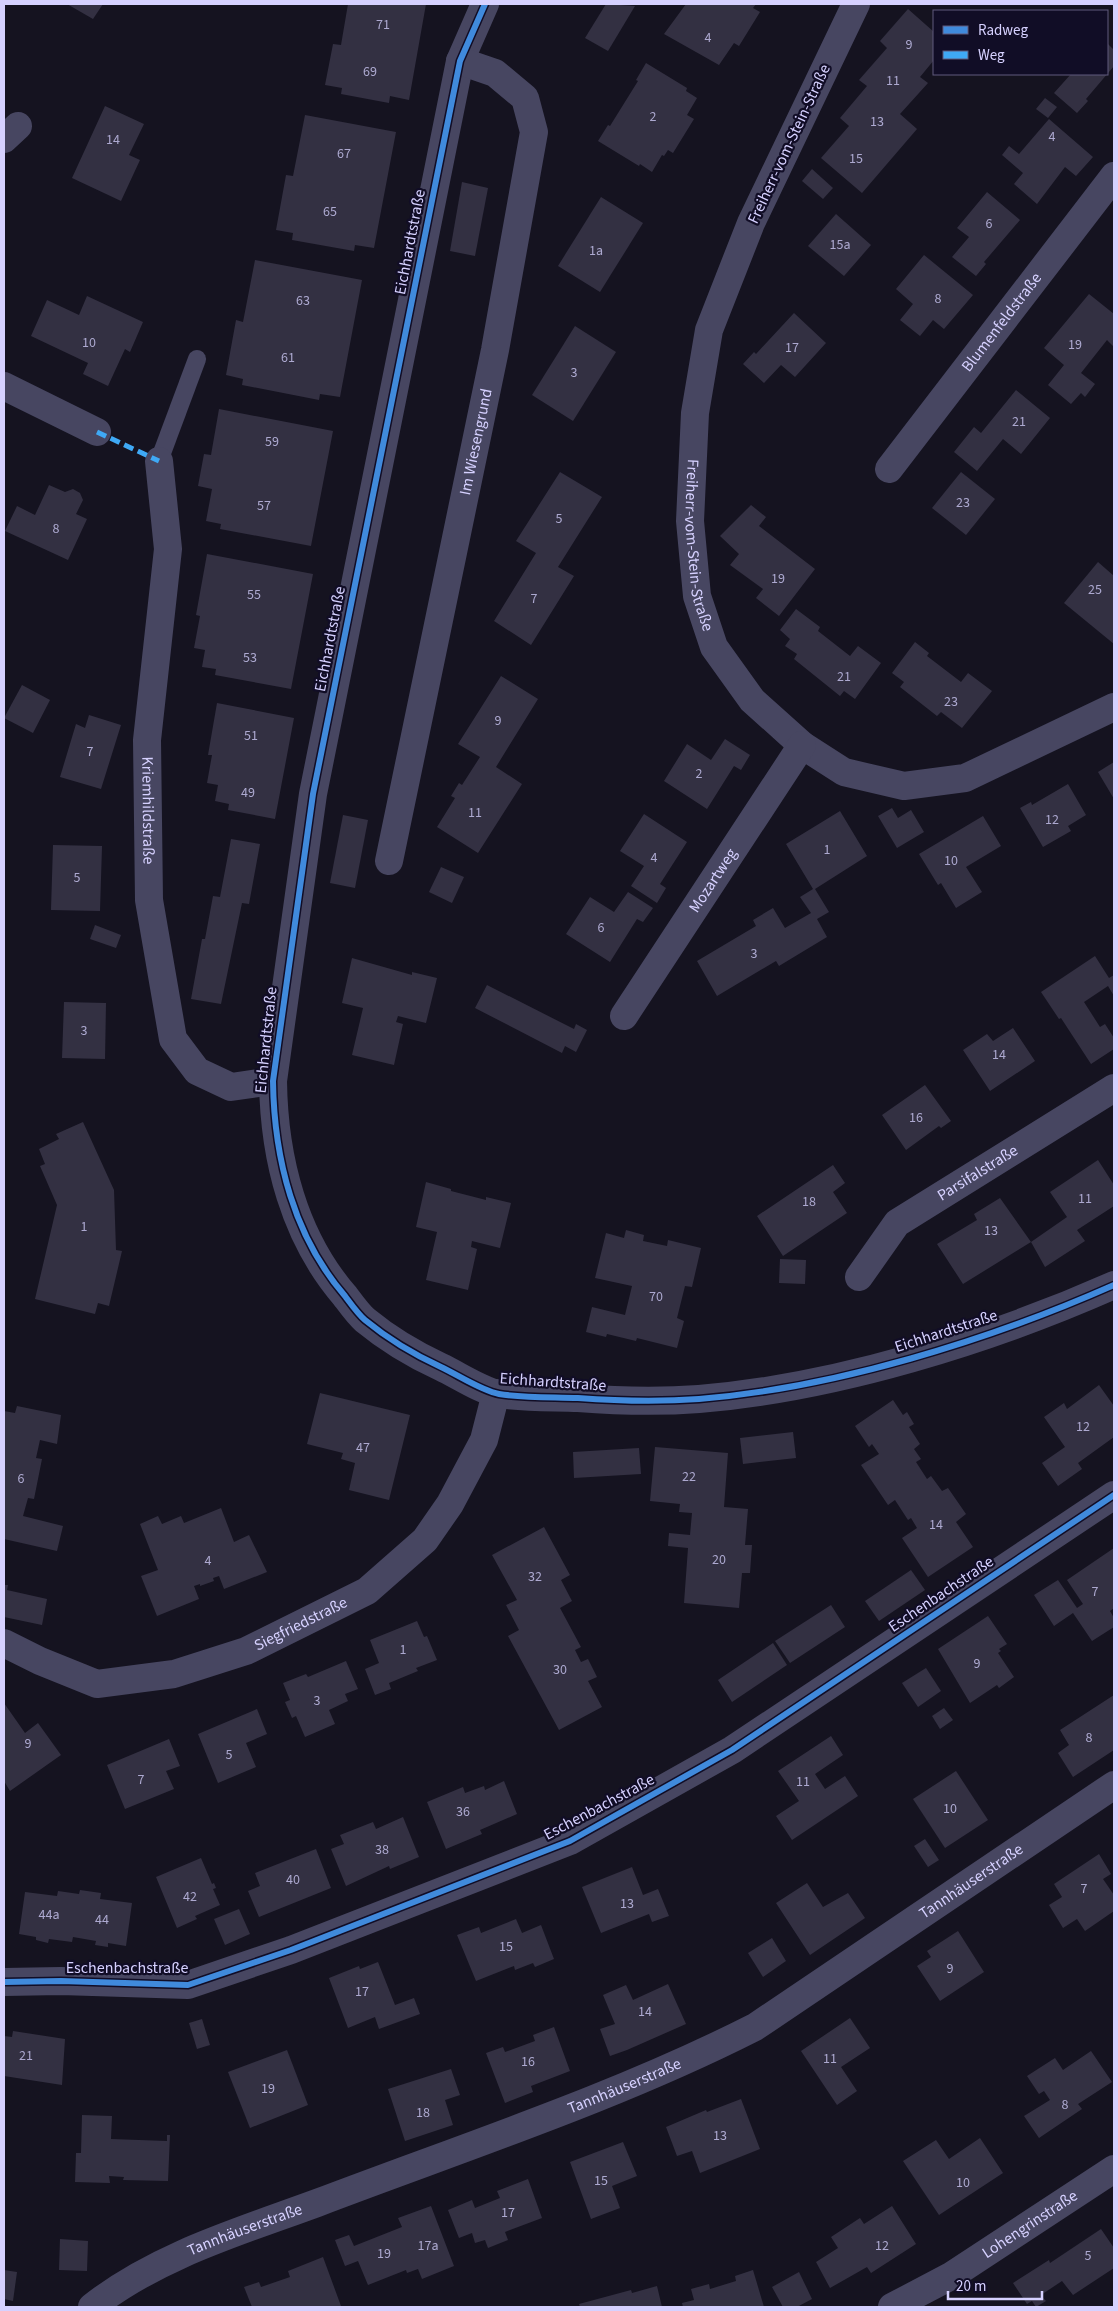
<svg xmlns="http://www.w3.org/2000/svg" width="1118" height="2311" viewBox="0 0 1118 2311" font-family="'Source Sans 3',sans-serif">
	<style>
		.building { fill: #333042 }
		.lines { fill: none; stroke-linecap: round; stroke-linejoin: round }
		.lane { stroke: #474661; stroke-width: 18 }
		.street { stroke: #474661; stroke-width: 28 }
		.quiet { stroke: #3fa9f5; stroke-width: 5; stroke-dasharray: 10 5; stroke-linecap: butt }
		.cycleway-casing { stroke: #110d26; stroke-width: 9 }
		.cycleway { stroke: #408adc; stroke-width: 6 }
		.labels { text-anchor: middle; dominant-baseline: central; stroke-width: 4.5; stroke-linejoin: round; paint-order: stroke }
		.number-label { font-size: 14px; fill: #ada9d0 }
		.street-label { font-size: 16px; fill: #d6d1ff; stroke: #110d26 }
	</style>
	<rect width="100%" height="100%" fill="#151320"/>
	<g class="building">
		<polygon points="67,4 103,4 93,19"/>
		<polygon points="348,4 426,4 409,100 390,96 389,103 341,94 342,88 325,85 333,44 341,45"/>
		<polygon points="606,4 635,6 608,51 585,38"/>
		<polygon points="686,4 756,4 753,8 760,12 739,46 734,43 719,65 664,34"/>
		<polygon points="908,9 934,32 934,60 920,77 928,83 900,114 917,129 862,193 821,158 849,126 840,118 867,86 859,80 887,48 880,41"/>
		<polygon points="1107,43 1114,50 1114,66 1086,99 1088,101 1077,113 1054,93 1071,74 1107,74"/>
		<polygon points="646,63 687,88 686,91 697,98 687,115 694,119 673,153 668,150 664,156 662,155 652,172 640,164 639,166 598,141 608,125 610,126 638,81 636,80"/>
		<polygon points="1045,98 1057,107 1048,118 1036,109"/>
		<polygon points="105,106 144,124 129,155 140,160 121,201 72,178"/>
		<polygon points="305,115 396,132 374,248 355,245 354,251 292,240 293,233 276,230 286,175 293,176"/>
		<polygon points="1049,119 1093,157 1076,176 1065,167 1037,204 1014,184 1023,173 1002,155 1009,146 1019,154"/>
		<polygon points="812,169 833,188 823,199 802,181"/>
		<polygon points="462,182 488,188 475,256 450,251"/>
		<polygon points="987,192 1020,220 984,262 986,264 976,276 952,257 969,237 957,228"/>
		<polygon points="601,197 643,223 600,292 558,266"/>
		<polygon points="836,214 871,245 844,276 808,246"/>
		<polygon points="924,255 973,295 944,329 933,320 920,336 900,320 913,304 896,289"/>
		<polygon points="255,260 362,280 340,397 320,394 319,400 242,385 243,379 226,375 236,320 243,322"/>
		<polygon points="1089,294 1114,314 1114,344 1113,346 1107,340 1081,373 1095,384 1085,397 1081,393 1071,404 1048,385 1064,365 1044,348"/>
		<polygon points="87,296 143,322 130,352 125,349 108,386 83,374 88,363 31,336 47,300 79,315"/>
		<polygon points="794,313 826,343 795,377 781,365 764,383 743,364 754,352 756,354"/>
		<polygon points="575,326 616,352 573,421 532,395"/>
		<polygon points="1016,390 1050,418 1021,454 1003,439 977,471 954,452 974,427 981,433"/>
		<polygon points="219,409 333,431 311,546 220,529 221,524 206,521 212,489 198,486 204,454 211,455"/>
		<polygon points="560,472 602,497 558,567 574,576 531,645 494,621 536,553 516,541"/>
		<polygon points="961,472 995,499 966,535 932,508"/>
		<polygon points="49,485 65,492 73,489 80,493 83,500 76,514 87,519 68,560 5,531 17,506 35,515"/>
		<polygon points="751,505 766,517 759,526 815,569 779,616 756,598 763,589 730,565 739,554 720,536"/>
		<polygon points="207,554 313,574 291,689 215,675 216,669 202,667 205,650 194,648 200,616 196,615"/>
		<polygon points="1098,562 1114,576 1114,644 1064,603"/>
		<polygon points="796,609 820,627 818,631 850,656 858,646 881,663 855,699 844,691 840,696 794,659 797,654 785,646 790,639 780,630"/>
		<polygon points="915,642 929,653 927,656 961,682 968,673 992,691 962,728 941,712 937,716 900,687 904,682 892,673"/>
		<polygon points="501,676 538,699 496,767 522,784 478,853 437,827 455,798 451,796 459,783 462,785 480,757 458,744"/>
		<polygon points="22,685 50,700 33,733 4,718"/>
		<polygon points="217,703 294,718 275,819 228,810 229,804 215,801 218,785 207,783 212,755 208,755"/>
		<polygon points="89,715 121,725 101,789 60,777 76,724 85,728"/>
		<polygon points="725,739 750,755 741,770 734,766 707,809 664,781 687,744 711,760"/>
		<polygon points="1114,762 1114,799 1098,772"/>
		<polygon points="1068,784 1086,815 1068,826 1071,831 1043,847 1020,808 1031,802 1032,805"/>
		<polygon points="892,808 898,818 911,810 924,832 897,848 878,816"/>
		<polygon points="840,811 867,856 815,889 829,912 817,919 827,937 779,966 776,961 717,996 697,961 756,926 753,920 773,908 785,928 811,913 800,897 813,889 786,844"/>
		<polygon points="644,814 687,842 660,884 666,888 657,903 631,886 644,866 620,851"/>
		<polygon points="343,815 368,820 355,888 330,883"/>
		<polygon points="983,816 1001,846 966,867 982,892 956,908 941,883 938,885 919,854"/>
		<polygon points="231,839 260,844 249,904 242,903 221,1004 191,999 202,939 205,939 213,896 220,897"/>
		<polygon points="53,845 102,846 100,911 51,910"/>
		<polygon points="441,867 464,877 452,903 429,892"/>
		<polygon points="628,892 653,908 643,922 637,919 610,962 566,934 590,897 614,912"/>
		<polygon points="95,925 121,935 116,948 90,939"/>
		<polygon points="1095,956 1109,978 1114,975 1114,996 1108,986 1084,1002 1100,1027 1105,1024 1114,1038 1114,1049 1091,1064 1061,1018 1059,1019 1041,992"/>
		<polygon points="352,958 412,975 412,972 437,978 426,1023 398,1016 396,1022 403,1024 394,1065 352,1055 363,1008 342,1003"/>
		<polygon points="487,985 574,1029 576,1024 587,1030 576,1052 565,1046 562,1053 475,1008"/>
		<polygon points="64,1002 106,1003 105,1059 62,1058"/>
		<polygon points="1013,1028 1035,1061 990,1091 963,1050 987,1034 993,1041"/>
		<polygon points="925,1085 951,1121 941,1128 939,1126 906,1150 882,1115"/>
		<polygon points="83,1122 114,1190 116,1250 122,1251 109,1306 98,1303 95,1314 35,1299 57,1205 40,1166 45,1164 39,1149 59,1139 56,1134"/>
		<polygon points="1098,1160 1114,1185 1114,1206 1077,1230 1085,1241 1045,1267 1031,1242 1067,1217 1050,1192"/>
		<polygon points="833,1165 845,1183 833,1192 847,1213 783,1256 757,1216"/>
		<polygon points="426,1182 451,1189 451,1191 486,1200 486,1197 511,1203 500,1248 472,1241 471,1247 477,1249 468,1290 426,1280 437,1232 416,1227"/>
		<polygon points="1000,1198 1031,1242 963,1284 937,1244 977,1220 974,1214"/>
		<polygon points="626,1230 644,1235 643,1241 667,1246 668,1240 701,1248 692,1287 685,1286 677,1318 684,1321 677,1348 637,1338 636,1341 607,1334 606,1337 586,1332 592,1307 625,1315 632,1286 595,1278 606,1233 624,1238"/>
		<polygon points="780,1259 806,1260 805,1284 779,1283"/>
		<polygon points="1099,1385 1114,1406 1114,1437 1078,1463 1082,1469 1058,1486 1042,1463 1065,1447 1044,1417 1064,1403 1067,1409"/>
		<polygon points="320,1393 410,1415 389,1500 349,1490 355,1463 341,1459 343,1453 307,1444"/>
		<polygon points="893,1400 903,1415 907,1412 914,1424 909,1427 920,1444 914,1449 921,1459 916,1462 927,1479 931,1476 942,1491 948,1488 966,1514 956,1522 973,1547 928,1577 902,1538 917,1528 911,1518 908,1520 895,1500 888,1505 861,1465 879,1454 872,1444 869,1447 855,1426"/>
		<polygon points="17,1406 61,1415 57,1444 40,1440 36,1458 42,1459 34,1499 28,1498 23,1516 63,1526 57,1551 4,1539 4,1411 15,1413"/>
		<polygon points="793,1432 796,1458 743,1464 740,1438"/>
		<polygon points="655,1447 728,1453 724,1507 748,1509 745,1545 752,1545 750,1573 742,1573 739,1608 684,1603 688,1548 668,1546 669,1533 690,1535 692,1513 679,1512 680,1504 650,1501"/>
		<polygon points="639,1448 641,1474 574,1478 573,1452"/>
		<polygon points="221,1508 234,1542 249,1535 267,1572 224,1589 219,1576 213,1578 214,1581 200,1586 200,1584 194,1586 199,1599 157,1616 141,1576 158,1570 140,1524 158,1516 162,1524 181,1516 184,1523"/>
		<polygon points="544,1527 570,1575 561,1580 572,1601 560,1608 581,1647 575,1650 581,1662 588,1659 597,1677 588,1681 602,1707 559,1730 508,1636 519,1630 506,1605 517,1600 492,1555"/>
		<polygon points="1114,1548 1114,1608 1110,1611 1114,1618 1114,1627 1092,1641 1073,1613 1054,1626 1034,1595 1058,1580 1077,1608 1083,1604 1067,1580"/>
		<polygon points="911,1570 925,1590 879,1621 865,1601"/>
		<polygon points="4,1585 8,1585 7,1590 47,1599 42,1625 4,1617"/>
		<polygon points="831,1605 845,1627 790,1663 775,1641"/>
		<polygon points="988,1616 1007,1644 999,1649 1001,1651 998,1653 1014,1677 999,1688 997,1685 970,1703 938,1649"/>
		<polygon points="417,1621 424,1637 427,1636 437,1660 416,1668 418,1671 389,1683 391,1689 375,1695 365,1669 379,1663 370,1640"/>
		<polygon points="773,1643 787,1665 732,1702 718,1680"/>
		<polygon points="346,1661 358,1689 345,1694 348,1701 329,1710 335,1724 305,1737 296,1716 292,1718 285,1702 290,1700 283,1683 306,1674 308,1677"/>
		<polygon points="926,1668 941,1691 918,1707 902,1683"/>
		<polygon points="1114,1695 1114,1750 1073,1777 1058,1753 1069,1745 1060,1730"/>
		<polygon points="4,1703 25,1733 38,1723 61,1755 10,1791 4,1781"/>
		<polygon points="944,1708 953,1720 940,1729 932,1716"/>
		<polygon points="257,1709 267,1734 246,1743 256,1767 218,1783 198,1734"/>
		<polygon points="831,1736 843,1755 815,1774 825,1789 845,1776 858,1796 792,1840 776,1816 799,1801 778,1771"/>
		<polygon points="169,1739 180,1766 166,1771 174,1789 125,1809 107,1765"/>
		<polygon points="956,1771 988,1820 945,1848 913,1799"/>
		<polygon points="504,1781 517,1814 480,1830 482,1834 446,1849 427,1802 463,1787 465,1793 484,1786 485,1790"/>
		<polygon points="403,1817 419,1857 390,1869 389,1866 346,1886 331,1849 344,1844 340,1835 373,1822 376,1829"/>
		<polygon points="925,1839 939,1860 928,1867 914,1846"/>
		<polygon points="316,1849 331,1888 259,1917 248,1891 260,1886 255,1873"/>
		<polygon points="1099,1854 1111,1874 1103,1879 1114,1895 1114,1911 1085,1931 1077,1919 1063,1928 1049,1905 1062,1897 1054,1884"/>
		<polygon points="201,1858 212,1884 214,1883 216,1888 213,1889 220,1905 195,1916 197,1919 177,1928 156,1877"/>
		<polygon points="632,1867 643,1895 658,1889 669,1916 652,1922 649,1914 601,1933 582,1887"/>
		<polygon points="807,1883 823,1907 848,1893 865,1918 810,1955 776,1903"/>
		<polygon points="80,1890 101,1893 100,1899 132,1903 126,1946 108,1943 108,1947 95,1945 96,1941 73,1937 72,1942 49,1939 48,1943 36,1940 36,1937 19,1934 25,1892 57,1896 58,1891 79,1894"/>
		<polygon points="239,1909 250,1934 225,1945 214,1919"/>
		<polygon points="516,1919 522,1933 541,1925 554,1959 535,1967 533,1963 515,1970 514,1966 476,1981 457,1935 479,1927 481,1933"/>
		<polygon points="958,1931 984,1972 940,2001 917,1966 931,1957 927,1951"/>
		<polygon points="772,1938 786,1961 763,1977 748,1953"/>
		<polygon points="378,1962 395,2005 414,1998 420,2014 379,2029 375,2017 348,2028 329,1978 359,1966 360,1969"/>
		<polygon points="668,1984 686,2024 627,2050 610,2056 600,2029 615,2024 603,1995 626,1985 633,2000"/>
		<polygon points="850,2018 870,2048 841,2067 857,2091 837,2105 801,2051"/>
		<polygon points="202,2019 210,2045 197,2049 189,2023"/>
		<polygon points="554,2027 570,2071 531,2086 533,2092 505,2103 486,2053 503,2047 505,2052 535,2041 533,2035"/>
		<polygon points="13,2031 65,2039 62,2085 4,2076 4,2036 12,2037"/>
		<polygon points="287,2050 308,2105 250,2128 228,2072"/>
		<polygon points="1091,2051 1112,2082 1078,2104 1082,2109 1039,2138 1024,2116 1050,2100 1044,2091 1039,2094 1027,2076 1055,2058 1063,2070"/>
		<polygon points="451,2069 460,2095 445,2100 453,2125 405,2141 388,2089"/>
		<polygon points="741,2099 760,2149 700,2173 692,2151 677,2156 666,2127 706,2110 707,2112"/>
		<polygon points="82,2115 112,2116 111,2139 167,2141 167,2135 170,2135 168,2181 123,2180 124,2177 109,2176 110,2183 75,2182 76,2153 81,2153"/>
		<polygon points="980,2138 1003,2173 939,2215 903,2161 936,2140 949,2159"/>
		<polygon points="623,2142 637,2176 612,2186 620,2208 591,2219 570,2162"/>
		<polygon points="528,2179 542,2218 505,2232 508,2240 488,2248 485,2240 475,2243 472,2233 459,2238 448,2210 472,2200 475,2208 500,2198 497,2191"/>
		<polygon points="431,2206 454,2266 422,2279 418,2269 407,2273 406,2270 368,2285 358,2261 345,2266 335,2240 349,2235 354,2246 402,2227 398,2218"/>
		<polygon points="892,2206 916,2244 871,2273 867,2267 830,2288 816,2262 838,2248 831,2237 860,2218 864,2224"/>
		<polygon points="1101,2229 1114,2248 1114,2268 1073,2295 1062,2281 1041,2295 1046,2301 1036,2307 1032,2301 1027,2304 1013,2283 1049,2260 1050,2263"/>
		<polygon points="60,2239 88,2241 87,2271 59,2270"/>
		<polygon points="323,2257 341,2306 252,2307 244,2287 259,2282 261,2287 290,2277 288,2271"/>
		<polygon points="4,2270 17,2272 13,2301 4,2299"/>
		<polygon points="753,2270 764,2307 683,2307 682,2303 694,2300 691,2289 709,2284 710,2289 736,2281 735,2276"/>
		<polygon points="799,2272 812,2299 797,2307 783,2307 772,2287"/>
		<polygon points="657,2286 662,2307 580,2307 579,2304 631,2290 632,2293"/>
	</g>
	<g class="lines">
		<polyline class="lane" points="159,461 197,359"/>
		<g class="street">
			<path d="M485,4L460,61L313,794L273,1081C274,1159 294,1237 345,1296C351,1304 358,1314 365,1320C388,1339 415,1355 441,1367C458,1375 482,1391 499,1394C524,1398 552,1397 578,1398C618,1401 659,1402 699,1399C835,1388 990,1340 1114,1285"/>
			<path id="s1" d="M856,4L751,223L709,330L695,413L690,521L697,596L714,647L752,700L802,745L844,772L904,786L965,778L1114,707"/>
			<polyline points="4,139 18,126"/>
			<polyline points="4,386 97,432"/>
			<path id="s2" d="M159,461L168,549L147,740L149,900L173,1039L197,1071L231,1087L273,1081"/>
			<path id="s3" d="M889,469L1114,176"/>
			<path id="s4" d="M389,861L495,350L534,132L525,98L495,73L460,61"/>
			<path id="s5" d="M624,1016L802,745"/>
			<path id="s6" d="M859,1277L897,1223L1114,1088"/>
			<path id="s7" d="M4,1643L40,1661L97,1684L174,1674L246,1651L367,1591L425,1540L450,1504L484,1440L496,1393"/>
			<polyline points="4,1982 61,1981 188,1985 291,1950 570,1841 732,1750 1114,1495"/>
			<path id="s8" d="M92,2307C156,2256 241,2231 317,2203C464,2147 615,2098 755,2027L1114,1785"/>
			<path id="s9" d="M892,2307L951,2276L1114,2169"/>
		</g>
		<polyline class="quiet" points="97,432 159,461"/>
		<defs>
			<g id="cycleway">
				<path d="M485,4L460,61L313,794L273,1081C274,1159 294,1237 345,1296C351,1304 358,1314 365,1320C388,1339 415,1355 441,1367C458,1375 482,1391 499,1394C524,1398 552,1397 578,1398C618,1401 659,1402 699,1399C835,1388 990,1340 1114,1285"/>
				<polyline points="4,1982 61,1981 188,1985 291,1950 570,1841 732,1750 1114,1495"/>
			</g>
		</defs>
		<use href="#cycleway" class="cycleway-casing"/>
		<use href="#cycleway" class="cycleway"/>
	</g>
	<g class="labels">
		<g class="number-label">
			<text x="383" y="25">71</text>
			<text x="708" y="38">4</text>
			<text x="909" y="45">9</text>
			<text x="370" y="72">69</text>
			<text x="893" y="81">11</text>
			<text x="653" y="117">2</text>
			<text x="877" y="122">13</text>
			<text x="1052" y="137">4</text>
			<text x="113" y="140">14</text>
			<text x="344" y="154">67</text>
			<text x="856" y="159">15</text>
			<text x="330" y="212">65</text>
			<text x="989" y="224">6</text>
			<text x="840" y="245">15a</text>
			<text x="596" y="251">1a</text>
			<text x="938" y="299">8</text>
			<text x="303" y="301">63</text>
			<text x="89" y="343">10</text>
			<text x="1075" y="345">19</text>
			<text x="792" y="348">17</text>
			<text x="288" y="358">61</text>
			<text x="574" y="373">3</text>
			<text x="1019" y="422">21</text>
			<text x="272" y="442">59</text>
			<text x="963" y="503">23</text>
			<text x="264" y="506">57</text>
			<text x="559" y="519">5</text>
			<text x="56" y="529">8</text>
			<text x="778" y="579">19</text>
			<text x="1095" y="590">25</text>
			<text x="254" y="595">55</text>
			<text x="534" y="599">7</text>
			<text x="250" y="658">53</text>
			<text x="844" y="677">21</text>
			<text x="951" y="702">23</text>
			<text x="498" y="721">9</text>
			<text x="251" y="736">51</text>
			<text x="90" y="752">7</text>
			<text x="699" y="774">2</text>
			<text x="248" y="793">49</text>
			<text x="475" y="813">11</text>
			<text x="1052" y="820">12</text>
			<text x="827" y="850">1</text>
			<text x="654" y="858">4</text>
			<text x="951" y="861">10</text>
			<text x="77" y="878">5</text>
			<text x="601" y="928">6</text>
			<text x="754" y="954">3</text>
			<text x="84" y="1031">3</text>
			<text x="999" y="1055">14</text>
			<text x="916" y="1118">16</text>
			<text x="1085" y="1199">11</text>
			<text x="809" y="1202">18</text>
			<text x="84" y="1227">1</text>
			<text x="991" y="1231">13</text>
			<text x="656" y="1297">70</text>
			<text x="1083" y="1427">12</text>
			<text x="363" y="1448">47</text>
			<text x="689" y="1477">22</text>
			<text x="21" y="1479">6</text>
			<text x="936" y="1525">14</text>
			<text x="719" y="1560">20</text>
			<text x="208" y="1561">4</text>
			<text x="535" y="1577">32</text>
			<text x="1095" y="1592">7</text>
			<text x="403" y="1650">1</text>
			<text x="977" y="1664">9</text>
			<text x="560" y="1670">30</text>
			<text x="317" y="1701">3</text>
			<text x="1089" y="1738">8</text>
			<text x="28" y="1744">9</text>
			<text x="229" y="1755">5</text>
			<text x="141" y="1780">7</text>
			<text x="803" y="1782">11</text>
			<text x="950" y="1809">10</text>
			<text x="463" y="1812">36</text>
			<text x="382" y="1850">38</text>
			<text x="293" y="1880">40</text>
			<text x="1084" y="1889">7</text>
			<text x="190" y="1897">42</text>
			<text x="627" y="1904">13</text>
			<text x="49" y="1915">44a</text>
			<text x="102" y="1920">44</text>
			<text x="506" y="1947">15</text>
			<text x="950" y="1969">9</text>
			<text x="362" y="1992">17</text>
			<text x="645" y="2012">14</text>
			<text x="26" y="2056">21</text>
			<text x="830" y="2059">11</text>
			<text x="528" y="2062">16</text>
			<text x="268" y="2089">19</text>
			<text x="1065" y="2105">8</text>
			<text x="423" y="2113">18</text>
			<text x="720" y="2136">13</text>
			<text x="601" y="2181">15</text>
			<text x="963" y="2183">10</text>
			<text x="508" y="2213">17</text>
			<text x="428" y="2246">17a</text>
			<text x="882" y="2246">12</text>
			<text x="384" y="2254">19</text>
			<text x="1088" y="2256">5</text>
		</g>
		<g class="street-label">
			<text transform="translate(789 144) rotate(-65)">Freiherr-vom-Stein-Straße</text>
			<text transform="translate(410 242) rotate(-79)">Eichhardtstraße</text>
			<text stroke="none"><textPath href="#s3" startOffset="185">Blumenfeldstraße</textPath></text>
			<text stroke="none"><textPath href="#s4" startOffset="428">Im Wiesengrund</textPath></text>
			<text stroke="none"><textPath href="#s1" startOffset="575">Freiherr-vom-Stein-Straße</textPath></text>
			<text transform="translate(330 639) rotate(-79)">Eichhardtstraße</text>
			<text stroke="none"><textPath href="#s2" startOffset="351">Kriemhildstraße</textPath></text>
			<text stroke="none"><textPath href="#s5" startOffset="162">Mozartweg</textPath></text>
			<text transform="translate(266 1040) rotate(-84)">Eichhardtstraße</text>
			<text stroke="none"><textPath href="#s6" startOffset="161">Parsifalstraße</textPath></text>
			<text transform="translate(946 1331) rotate(-18)">Eichhardtstraße</text>
			<text transform="translate(553 1382) rotate(4)">Eichhardtstraße</text>
			<text transform="translate(941 1594) rotate(-34)">Eschenbachstraße</text>
			<text stroke="none"><textPath href="#s7" startOffset="316">Siegfriedstraße</textPath></text>
			<text transform="translate(599 1807) rotate(-28)">Eschenbachstraße</text>
			<text stroke="none"><textPath href="#s8" startOffset="982">Tannhäuserstraße</textPath></text>
			<text x="127" y="1968">Eschenbachstraße</text>
			<text stroke="none"><textPath href="#s8" startOffset="578">Tannhäuserstraße</textPath></text>
			<text stroke="none"><textPath href="#s9" startOffset="161">Lohengrinstraße</textPath></text>
			<text stroke="none"><textPath href="#s8" startOffset="172">Tannhäuserstraße</textPath></text>
		</g>
	</g>
	<rect width="1118" height="2311" fill="none" stroke="#d6d1ff" stroke-width="10"/>
	<rect x="933" y="10" width="175" height="65" fill="#110d26" stroke="#605b7d"/>
	<rect x="943" y="26" width="25" height="8" fill="#408adc" stroke="#605b7d"/>
	<text x="978" y="35" font-size="15" fill="#d6d1ff">Radweg</text>
	<rect x="943" y="51" width="25" height="8" fill="#3fa9f5" stroke="#605b7d"/>
	<text x="978" y="60" font-size="15" fill="#d6d1ff">Weg</text>
	<path d="M948 2291v8h94v-8" fill="none" stroke="#d6d1ff" stroke-width="2.5"/>
	<text x="956" y="2291" font-size="15" fill="#d6d1ff" stroke="#110d26" stroke-width="4" paint-order="stroke">20 m</text>
</svg>
